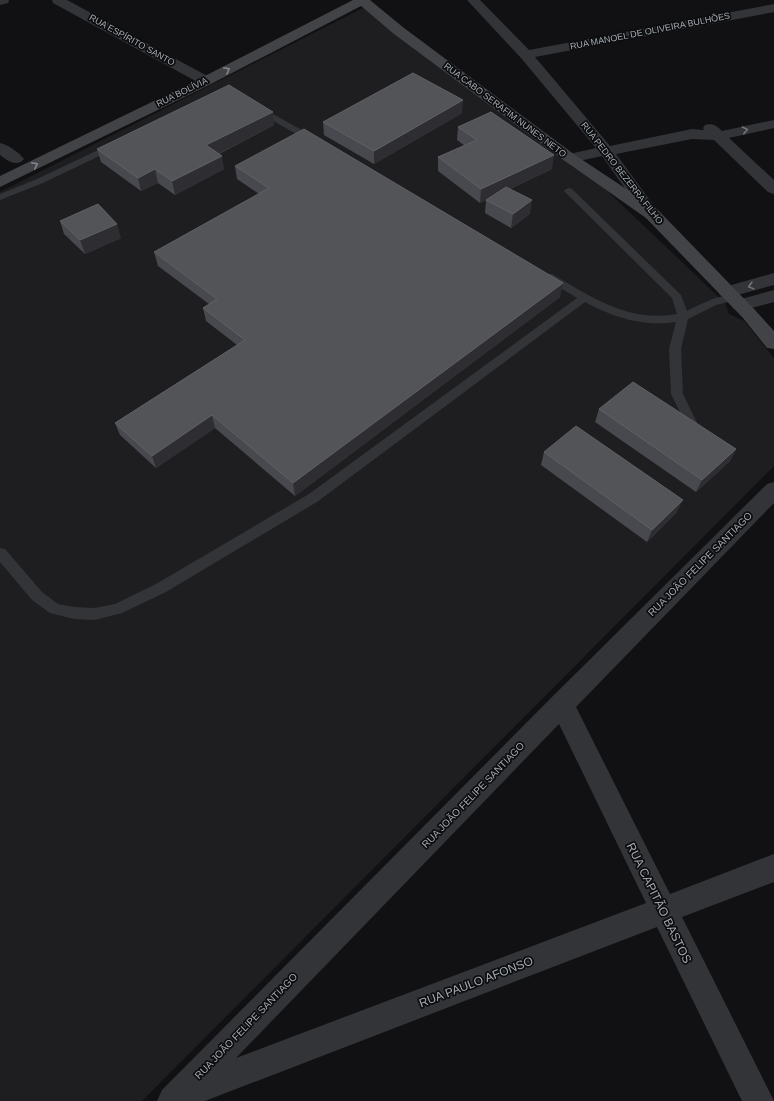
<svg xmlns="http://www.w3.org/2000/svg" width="774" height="1101" viewBox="0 0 774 1101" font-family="Arial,sans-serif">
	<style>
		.built { fill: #1e1e20 }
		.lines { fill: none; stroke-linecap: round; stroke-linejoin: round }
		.lane { fill: #333437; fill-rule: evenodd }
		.street { fill: #333437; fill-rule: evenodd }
		.secondary { fill: #414347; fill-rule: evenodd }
		.wall { fill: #48494e }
		.shaded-wall { fill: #2e2e32 }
		.building { fill: #525458; stroke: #5f6166 }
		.oneway { stroke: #81858d }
		.oneway2 { stroke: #71747b }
		.labels { text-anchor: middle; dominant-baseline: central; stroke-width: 3.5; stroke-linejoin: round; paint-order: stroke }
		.far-street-label { font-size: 9px; fill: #a4a9b2; stroke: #0c0d0e }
		.street-label { font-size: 10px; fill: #a4a9b2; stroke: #0c0d0e }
		.near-street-label { font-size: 12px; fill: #a4a9b2; stroke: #0c0d0e }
	</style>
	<rect width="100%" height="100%" fill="#111113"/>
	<polygon class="built" points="363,8 600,184 725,303 729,314 744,321 774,358 774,466 142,1101 0,1101 0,192"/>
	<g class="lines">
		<g class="lane">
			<polygon points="257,105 316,138 317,140 313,143 310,142 254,110 253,108 254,106"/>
			<polygon points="113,143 116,144 117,146 116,148 43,183 0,200 0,194 37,179"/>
			<path d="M569,188L572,189L681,295L687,311C699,305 723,292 737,296L738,298L737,300L716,305L688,319L681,349L683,394L702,433L700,436L696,437L692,436L671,394L669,349L676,322C644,327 614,318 585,302L317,502L166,592L122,613L95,620L74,619L50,613L32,600L0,562V548L5,549L42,592L58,604L74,607L95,608L115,604L156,584L309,494L577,298L544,278L543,276L544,274H552C592,297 628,323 677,314L672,298L566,193L564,191L566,189Z"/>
		</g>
		<g class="street">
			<polygon points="0,0 9,0 8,3 0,5"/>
			<polygon points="52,0 67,0 211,78 213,81 211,84 206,85 201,84 53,3"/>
			<path d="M467,0H480L529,50L774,4V12L535,57L610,146L692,129L704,130L703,128L705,125C713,123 716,125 722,131L774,120V128L729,138L774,180V194L768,192L714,140L692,139L616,154L660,214L658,218L652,219L646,218L602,156L570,163L565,161L562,158L565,155L596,148L521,58Z"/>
			<path d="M0,143C8,145 19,152 24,159L21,162C12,165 7,160 0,155Z"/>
			<polygon points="774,273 774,285 727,298 721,296 718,292 721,288"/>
			<polygon points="774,290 774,302 740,311 734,309 731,305 734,301"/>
			<path d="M774,482V503L576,707L670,894L774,854V882L682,917L774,1101H742L657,927L205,1101H157L162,1090L553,696L767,484ZM559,724L646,903L236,1058Z"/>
		</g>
		<polygon class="secondary" points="353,0 370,0 404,28 575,155 658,210 755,310 774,331 774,349 767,348 743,318 646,218 565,161 394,34 361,6 211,84 0,187 0,176 201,78"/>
	</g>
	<g class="wall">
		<polygon points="462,113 374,164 324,135 323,122"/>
		<polygon points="274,125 219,154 224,169 175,195 158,183 141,191 101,162 97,149"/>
		<polygon points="458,127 552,169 510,189 530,214 511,228 485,213 486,200 488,199 480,203 438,171 438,157 465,146 457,140"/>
		<polygon points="235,166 560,297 295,496 215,428 156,468 120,435 115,423 237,345 206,321 203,308 209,304 158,266 154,252 259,194 237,179"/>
		<polygon points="60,221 121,238 85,254 64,234"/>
		<polygon points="599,409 736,449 730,461 696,492 595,422"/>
		<polygon points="544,452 677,512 647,542 541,465"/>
	</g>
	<g class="shaded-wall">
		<polygon points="463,100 462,113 374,164 374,151"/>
		<polygon points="273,112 274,125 208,159 206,145"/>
		<polygon points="554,155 552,169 480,203 481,189"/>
		<polygon points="222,156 224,169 175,195 172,181"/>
		<polygon points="155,169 158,183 141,191 138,178"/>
		<polygon points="532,200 530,214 511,228 513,214"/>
		<polygon points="117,224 121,238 85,254 80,240"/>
		<polygon points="563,283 560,297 295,496 293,483"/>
		<polygon points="212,415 215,428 156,468 152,456"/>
		<polygon points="736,449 730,461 696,492 702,480"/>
		<polygon points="683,500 677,512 647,542 652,530"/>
	</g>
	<g class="building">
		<polygon points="413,73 463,100 374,151 323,122"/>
		<polygon points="229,85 273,112 206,145 222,156 172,181 155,169 138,178 97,149"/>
		<polygon points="491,112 554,155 481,189 438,157 477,140 458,127"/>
		<polygon points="304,129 563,283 293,483 212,415 152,456 115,423 245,340 203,308 217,299 154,252 269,188 235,166"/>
		<polygon points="506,187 532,200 513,214 486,200"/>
		<polygon points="98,204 117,224 80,240 60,221"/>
		<polygon points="633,382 736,449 702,480 599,409"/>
		<polygon points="576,426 683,500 652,530 544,452"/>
	</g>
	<defs><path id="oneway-chevron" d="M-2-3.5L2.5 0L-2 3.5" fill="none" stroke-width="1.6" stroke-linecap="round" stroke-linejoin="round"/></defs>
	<g class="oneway">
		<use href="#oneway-chevron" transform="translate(227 70) rotate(-27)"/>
		<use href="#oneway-chevron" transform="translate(35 165) rotate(-26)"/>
	</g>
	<g class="oneway2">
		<use href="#oneway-chevron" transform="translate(745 130) rotate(-12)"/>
		<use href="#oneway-chevron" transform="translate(751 286) rotate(165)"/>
	</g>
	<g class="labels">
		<g class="far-street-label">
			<text transform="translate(650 31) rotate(-11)">RUA MANOEL DE OLIVEIRA BULHÕES</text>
			<text transform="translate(132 40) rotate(29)">RUA ESPÍRITO SANTO</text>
			<text transform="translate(182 92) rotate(-26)">RUA BOLÍVIA</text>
			<text transform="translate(505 110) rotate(37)">RUA CABO SERAFIM NUNES NETO</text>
			<text transform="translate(622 173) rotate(52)">RUA PEDRO BEZERRA FILHO</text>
		</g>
		<g class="street-label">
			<text transform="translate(700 564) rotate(-45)">RUA JOÃO FELIPE SANTIAGO</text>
			<text transform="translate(473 795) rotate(-46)">RUA JOÃO FELIPE SANTIAGO</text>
			<text transform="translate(246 1026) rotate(-46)">RUA JOÃO FELIPE SANTIAGO</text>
		</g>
		<g class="near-street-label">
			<text transform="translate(659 903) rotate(64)">RUA CAPITÃO BASTOS</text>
			<text transform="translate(476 982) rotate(-21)">RUA PAULO AFONSO</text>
		</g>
	</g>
</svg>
